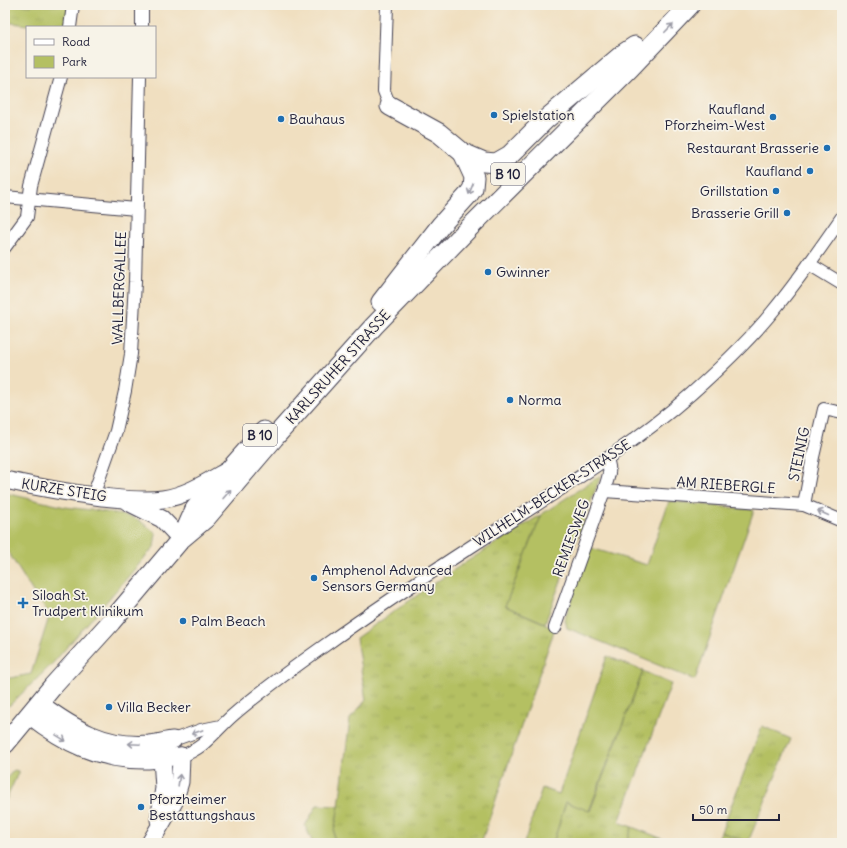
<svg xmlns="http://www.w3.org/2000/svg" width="847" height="848" viewBox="0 0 847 848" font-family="Delius,sans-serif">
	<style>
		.grass { fill: url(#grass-tufts); stroke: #6b714e }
		.green { fill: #b4c062; stroke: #6b714e }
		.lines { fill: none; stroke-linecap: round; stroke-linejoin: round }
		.street-casing { stroke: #413e4f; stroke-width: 14 }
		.secondary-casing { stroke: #413e4f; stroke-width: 19 }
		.primary-casing { stroke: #413e4f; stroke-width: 21 }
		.street { stroke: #fff; stroke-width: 12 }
		.secondary { stroke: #fff; stroke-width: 17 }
		.primary { stroke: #fff; stroke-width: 19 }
		.oneway { stroke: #9c9ca7 }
		.poi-dot { fill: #1f6fb2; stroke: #f7f3e8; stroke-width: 1.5 }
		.labels { text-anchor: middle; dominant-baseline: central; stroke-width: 3.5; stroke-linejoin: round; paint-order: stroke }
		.shield { fill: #f7f3e8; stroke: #62616f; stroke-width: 1 }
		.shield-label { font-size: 13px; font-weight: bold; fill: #22223b }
		.poi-label { font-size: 14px; fill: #22223b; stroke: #f7f3e8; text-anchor: start }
		.street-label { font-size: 14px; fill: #22223b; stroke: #f7f3e8 }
	</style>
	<defs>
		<pattern id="grass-tufts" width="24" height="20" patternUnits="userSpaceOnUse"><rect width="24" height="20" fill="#b4c062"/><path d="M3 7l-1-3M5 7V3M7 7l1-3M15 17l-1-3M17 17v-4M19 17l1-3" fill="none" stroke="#9aa556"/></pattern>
	</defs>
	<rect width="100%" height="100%" fill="#f7f3e8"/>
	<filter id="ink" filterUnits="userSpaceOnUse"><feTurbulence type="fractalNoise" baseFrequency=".025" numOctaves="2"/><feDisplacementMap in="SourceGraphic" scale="8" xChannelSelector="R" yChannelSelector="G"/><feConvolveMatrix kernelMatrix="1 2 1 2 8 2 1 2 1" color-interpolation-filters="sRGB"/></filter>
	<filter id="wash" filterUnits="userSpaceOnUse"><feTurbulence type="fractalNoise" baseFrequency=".012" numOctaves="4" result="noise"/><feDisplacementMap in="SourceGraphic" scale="16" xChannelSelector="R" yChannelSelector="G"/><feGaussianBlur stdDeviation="0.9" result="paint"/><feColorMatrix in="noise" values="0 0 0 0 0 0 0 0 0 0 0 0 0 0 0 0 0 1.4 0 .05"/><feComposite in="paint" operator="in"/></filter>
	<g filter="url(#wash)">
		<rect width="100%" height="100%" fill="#f0dfc0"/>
		<g class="grass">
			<polygon points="5,5 69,5 67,27 43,27 5,22"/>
			<polygon points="542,514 505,606 555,628 481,843 334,843 334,831 339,806 350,719 366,700 356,638 452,571"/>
			<polygon points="643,671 671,684 619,822 632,827 627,843 553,843 566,802 590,811"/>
			<polygon points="762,726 791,739 748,842 721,832"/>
		</g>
		<g class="green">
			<polygon points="601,475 545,623 505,606 542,514"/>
			<polygon points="5,493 65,507 100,511 132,517 140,521 156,533 154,547 53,663 9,706 5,703 5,679 31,674 50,614 33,592 5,547"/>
			<polygon points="669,501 754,510 695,680 567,628 565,619 588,547 647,565"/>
			<polygon points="607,656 643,671 589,811 566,802 553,843 524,843 542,788 559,794"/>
			<polygon points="14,770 18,771 18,773 5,802 5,780"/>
			<polygon points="317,805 339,806 334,831 334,843 313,843 305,826"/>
			<polygon points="632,827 663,839 661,843 627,843"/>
			<polygon points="721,832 748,842 747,843 716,843"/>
		</g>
	</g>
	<g filter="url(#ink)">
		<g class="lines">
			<defs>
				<g id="street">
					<polyline points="387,5 384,91 390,106"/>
					<polyline points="70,27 73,5"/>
					<polyline points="142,27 142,5"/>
					<polyline points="5,197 136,209"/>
					<polyline points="5,247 27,217 31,186 61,77"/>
					<polyline points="809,264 842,284"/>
					<polyline points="604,491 804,505 842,521"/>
					<polyline points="93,496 116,431 125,391 131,354 135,282 140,77"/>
					<polyline points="804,505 813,457 824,409 842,413"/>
					<path d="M555,628L604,491C607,480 613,469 606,459"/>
					<polyline points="173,740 201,730 221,726"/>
					<path d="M181,756C205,748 214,732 232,716C261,691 293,668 324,646C374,610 424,577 475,544C549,496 625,452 691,394C720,368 749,341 773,311C798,281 820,249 842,217"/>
				</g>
				<g id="secondary">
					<path d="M5,480C37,487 69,493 102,497C122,499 143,502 163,499C185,496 206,483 225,472"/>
					<polyline points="128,502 162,519 181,539"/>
					<path d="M39,703C73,728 105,748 149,744C157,743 165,741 173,740"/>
					<path d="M29,715C65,743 98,760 144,760C157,760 169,757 181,756"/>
					<polyline points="159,820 164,788 162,758 166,748"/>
					<polyline points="150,843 174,802 180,782 181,756"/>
				</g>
				<g id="primary">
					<polyline points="390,106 439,133 463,153 484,162 496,163 510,155 545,120 623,54 635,46"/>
					<polyline points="381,302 441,225 469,194 473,188 474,177 463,153"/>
					<polyline points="184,534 195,509 264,431"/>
					<polyline points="5,744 53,686 111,622 181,539 206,518 274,438 374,326 469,228 630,68 690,5"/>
				</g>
			</defs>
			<use href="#street" class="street-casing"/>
			<use href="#secondary" class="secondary-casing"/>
			<use href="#primary" class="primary-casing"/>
			<use href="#street" class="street"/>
			<use href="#secondary" class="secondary"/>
			<use href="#primary" class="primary"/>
		</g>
		<defs><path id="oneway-shaft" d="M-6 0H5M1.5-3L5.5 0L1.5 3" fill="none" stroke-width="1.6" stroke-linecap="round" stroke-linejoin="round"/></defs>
		<g class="oneway">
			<use href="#oneway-shaft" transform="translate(669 28) rotate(-46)"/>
			<use href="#oneway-shaft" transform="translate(471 189) rotate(112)"/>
			<use href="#oneway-shaft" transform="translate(227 494) rotate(-49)"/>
			<use href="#oneway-shaft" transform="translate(823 513) rotate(-156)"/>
			<use href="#oneway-shaft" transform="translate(197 732) rotate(160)"/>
			<use href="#oneway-shaft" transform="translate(61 738) rotate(31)"/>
			<use href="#oneway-shaft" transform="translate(134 744) rotate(-177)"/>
			<use href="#oneway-shaft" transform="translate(179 780) rotate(-82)"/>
		</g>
	</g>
	<g class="poi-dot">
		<circle cx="494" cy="115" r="4"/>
		<circle cx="773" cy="117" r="4"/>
		<circle cx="281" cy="119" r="4"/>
		<circle cx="827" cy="148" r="4"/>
		<circle cx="810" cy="171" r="4"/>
		<circle cx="776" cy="191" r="4"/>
		<circle cx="787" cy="213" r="4"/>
		<circle cx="488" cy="272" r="4"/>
		<circle cx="510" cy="400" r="4"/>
		<circle cx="314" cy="578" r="4"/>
		<path d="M21 597h4v4h4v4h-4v4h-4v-4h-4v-4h4z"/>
		<circle cx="183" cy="621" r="4"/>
		<circle cx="109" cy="707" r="4"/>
		<circle cx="141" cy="807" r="4"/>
	</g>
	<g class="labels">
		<g class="shield">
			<rect x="491" y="163" width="34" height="22" rx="3"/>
			<rect x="243" y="424" width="34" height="22" rx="3"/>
		</g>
		<g class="shield-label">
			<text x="508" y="174">B 10</text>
			<text x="260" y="435">B 10</text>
		</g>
		<g class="poi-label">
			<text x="765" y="109" text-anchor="end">Kaufland<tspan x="765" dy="16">Pforzheim-West</tspan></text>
			<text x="502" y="115">Spielstation</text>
			<text x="289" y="119">Bauhaus</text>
			<text x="819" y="148" text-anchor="end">Restaurant Brasserie</text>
			<text x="802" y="171" text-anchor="end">Kaufland</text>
			<text x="768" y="191" text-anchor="end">Grillstation</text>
			<text x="779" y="213" text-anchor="end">Brasserie Grill</text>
			<text x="496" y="272">Gwinner</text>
			<text x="518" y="400">Norma</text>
			<text x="322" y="570">Amphenol Advanced<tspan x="322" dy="16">Sensors Germany</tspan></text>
			<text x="32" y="595">Siloah St.<tspan x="32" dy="16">Trudpert Klinikum</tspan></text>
			<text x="191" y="621">Palm Beach</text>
			<text x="117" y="707">Villa Becker</text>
			<text x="149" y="799">Pforzheimer<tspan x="149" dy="16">Bestattungshaus</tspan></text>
		</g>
		<g class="street-label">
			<text transform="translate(119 288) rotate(-88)">WALLBERGALLEE</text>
			<text transform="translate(338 367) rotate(-48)">KARLSRUHER STRASSE</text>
			<text transform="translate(799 454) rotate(-78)">STEINIG</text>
			<text transform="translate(726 485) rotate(4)">AM RIEBERGLE</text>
			<text transform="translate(64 490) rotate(9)">KURZE STEIG</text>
			<text transform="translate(552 493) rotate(-33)">WILHELM-BECKER-STRASSE</text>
			<text transform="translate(571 538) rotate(-70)">REMIESWEG</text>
		</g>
	</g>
	<rect width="847" height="848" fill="none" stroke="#f7f3e8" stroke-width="20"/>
	<rect x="26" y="26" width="130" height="52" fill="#f7f3e8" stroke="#a29fa3"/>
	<rect x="34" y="39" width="20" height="6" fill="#ffffff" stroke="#a29fa3"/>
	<text x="62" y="46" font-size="12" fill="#22223b">Road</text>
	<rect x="34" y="56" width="20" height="12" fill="#b4c062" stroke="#a29fa3"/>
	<text x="62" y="66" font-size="12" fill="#22223b">Park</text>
	<path d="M693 814v6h86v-6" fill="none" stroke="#22223b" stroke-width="2"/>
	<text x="699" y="814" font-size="12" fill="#22223b" stroke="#f7f3e8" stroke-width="3" paint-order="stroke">50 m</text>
</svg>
